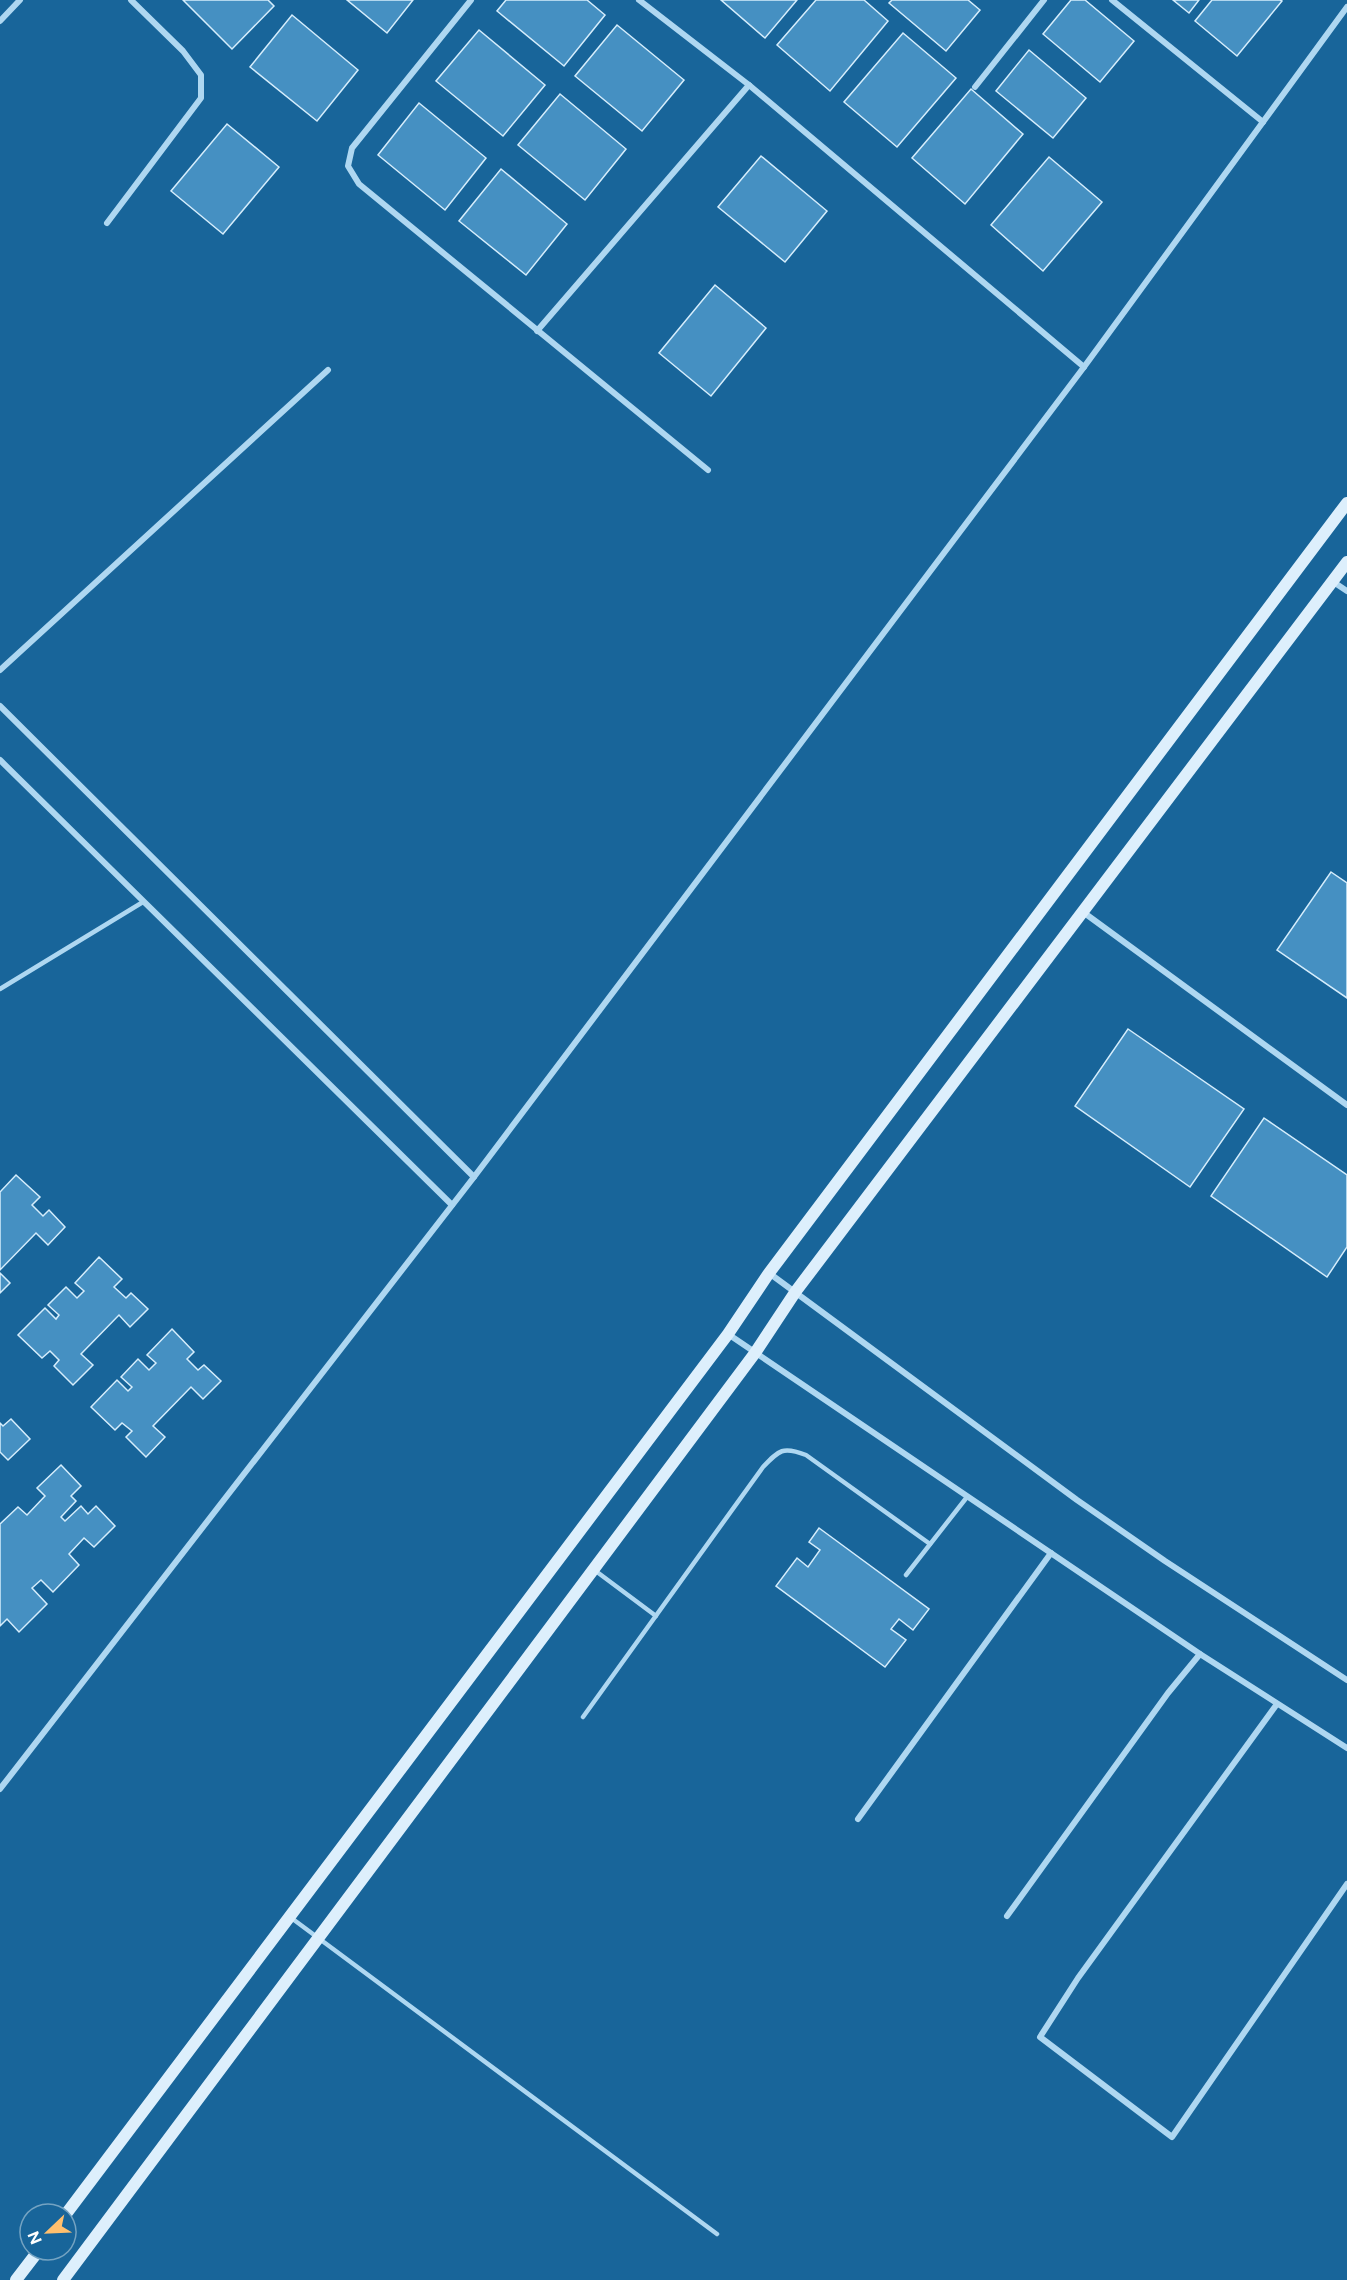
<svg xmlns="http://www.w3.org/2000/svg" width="1347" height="2280" viewBox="0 0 1347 2280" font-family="Figtree,sans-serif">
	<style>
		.building { fill: #4590c2; stroke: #d5edfc; stroke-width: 1.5 }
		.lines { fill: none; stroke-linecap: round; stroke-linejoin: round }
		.lane { stroke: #aed7f1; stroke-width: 4.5 }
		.street { stroke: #aed7f1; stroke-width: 6 }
		.secondary { stroke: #ddeffc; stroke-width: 12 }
	</style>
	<rect width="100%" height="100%" fill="#18659a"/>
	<g class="building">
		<polygon points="183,0 268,0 274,6 232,49"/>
		<polygon points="347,0 413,0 387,33"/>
		<polygon points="506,0 587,0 605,15 564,66 497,11"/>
		<polygon points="721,0 797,0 765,38"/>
		<polygon points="816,0 864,0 888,21 830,91 777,45"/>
		<polygon points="892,0 968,0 980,10 946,51 889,3"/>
		<polygon points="1071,0 1085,0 1134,41 1100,82 1043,34"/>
		<polygon points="1173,0 1199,0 1189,13"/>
		<polygon points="1212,0 1280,0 1282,1 1237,56 1195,21"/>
		<polygon points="292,15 358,70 317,121 250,67"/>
		<polygon points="617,25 684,80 642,131 575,76"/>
		<polygon points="479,30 545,85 503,136 436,81"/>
		<polygon points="903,33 956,78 897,147 844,102"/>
		<polygon points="1029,50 1086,98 1053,138 996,91"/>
		<polygon points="971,89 1023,134 965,204 912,158"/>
		<polygon points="560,94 626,149 585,200 518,145"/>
		<polygon points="419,103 486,158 445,210 378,155"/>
		<polygon points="227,124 279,167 223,234 171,191"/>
		<polygon points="761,156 827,211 785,262 718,207"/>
		<polygon points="1049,157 1102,202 1043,271 991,225"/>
		<polygon points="501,169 567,224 526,275 459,221"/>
		<polygon points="715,285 766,328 711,396 659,353"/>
		<polygon points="1331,872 1347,883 1347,998 1277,950"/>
		<polygon points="1128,1029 1244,1109 1190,1187 1075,1106"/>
		<polygon points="1264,1118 1347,1175 1347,1247 1327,1277 1211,1196"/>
		<polygon points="16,1175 40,1197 32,1205 43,1216 49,1210 65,1227 48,1245 36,1233 0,1270 0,1192"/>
		<polygon points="99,1257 122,1279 114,1287 126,1298 131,1293 148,1309 130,1327 119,1315 81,1354 93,1365 73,1385 54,1366 59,1360 50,1351 42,1358 18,1335 45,1308 56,1319 59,1315 48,1305 66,1287 77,1298 84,1291 75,1283"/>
		<polygon points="0,1273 10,1283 0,1293"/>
		<polygon points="172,1329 194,1352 187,1359 198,1370 204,1365 221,1381 203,1399 191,1387 153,1426 165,1437 146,1457 126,1437 132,1431 122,1423 115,1430 91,1407 117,1380 128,1391 132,1387 121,1377 138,1359 149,1370 156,1363 147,1355"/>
		<polygon points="11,1419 30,1439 8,1460 0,1452 0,1423 3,1426"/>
		<polygon points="61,1465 81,1486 71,1496 76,1501 61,1517 65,1521 81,1506 88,1514 96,1506 115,1526 94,1547 84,1538 69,1554 79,1565 53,1592 41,1580 32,1588 47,1604 19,1632 7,1619 0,1626 0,1524 18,1507 27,1515 45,1496 37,1488"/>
		<polygon points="819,1528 929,1609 913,1630 899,1619 891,1629 906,1640 885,1667 776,1586 797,1558 808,1567 820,1550 809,1542"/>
	</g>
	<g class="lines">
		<g class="lane">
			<polyline points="0,989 143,902"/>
			<polyline points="593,1569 656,1616"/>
			<polyline points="906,1575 967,1497"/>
			<path d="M583,1717L763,1467C779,1450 783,1446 806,1455L930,1544"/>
			<polyline points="290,1917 717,2234"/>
		</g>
		<g class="street">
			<polyline points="471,0 352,148 348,166 359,184 708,470"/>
			<polyline points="639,0 749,85 1084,367"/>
			<polyline points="1112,0 1263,122"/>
			<polyline points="0,21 20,0"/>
			<polyline points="975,87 1044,0"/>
			<polyline points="107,223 201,98 201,75 183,51 131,0"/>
			<polyline points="537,331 749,85"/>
			<polyline points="1332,581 1347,591"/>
			<polyline points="0,670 328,370"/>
			<polyline points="0,706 474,1177"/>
			<polyline points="0,760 452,1205"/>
			<polyline points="1083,912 1347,1105"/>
			<polyline points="769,1273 1077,1500 1165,1561 1347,1680"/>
			<polyline points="728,1334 1200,1654 1347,1748"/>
			<polyline points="1277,1704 1078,1978 1040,2037 1172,2137 1347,1884"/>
			<polyline points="0,1789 474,1177 1084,367 1347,7"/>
			<polyline points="858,1819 1051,1553"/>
			<polyline points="1007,1916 1168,1693 1200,1654"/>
		</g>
		<g class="secondary">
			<polyline points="66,2214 728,1334 769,1273 1347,503"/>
			<polyline points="16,2280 39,2250"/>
			<polyline points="63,2280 755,1353 796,1291 1347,562"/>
		</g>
	</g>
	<g transform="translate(48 2232) rotate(247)"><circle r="28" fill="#18659a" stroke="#74a3c2" stroke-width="1.5"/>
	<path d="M0-4.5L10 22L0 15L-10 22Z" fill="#ffbf6e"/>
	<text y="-9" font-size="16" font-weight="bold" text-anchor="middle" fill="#ffffff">N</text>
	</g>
</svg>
